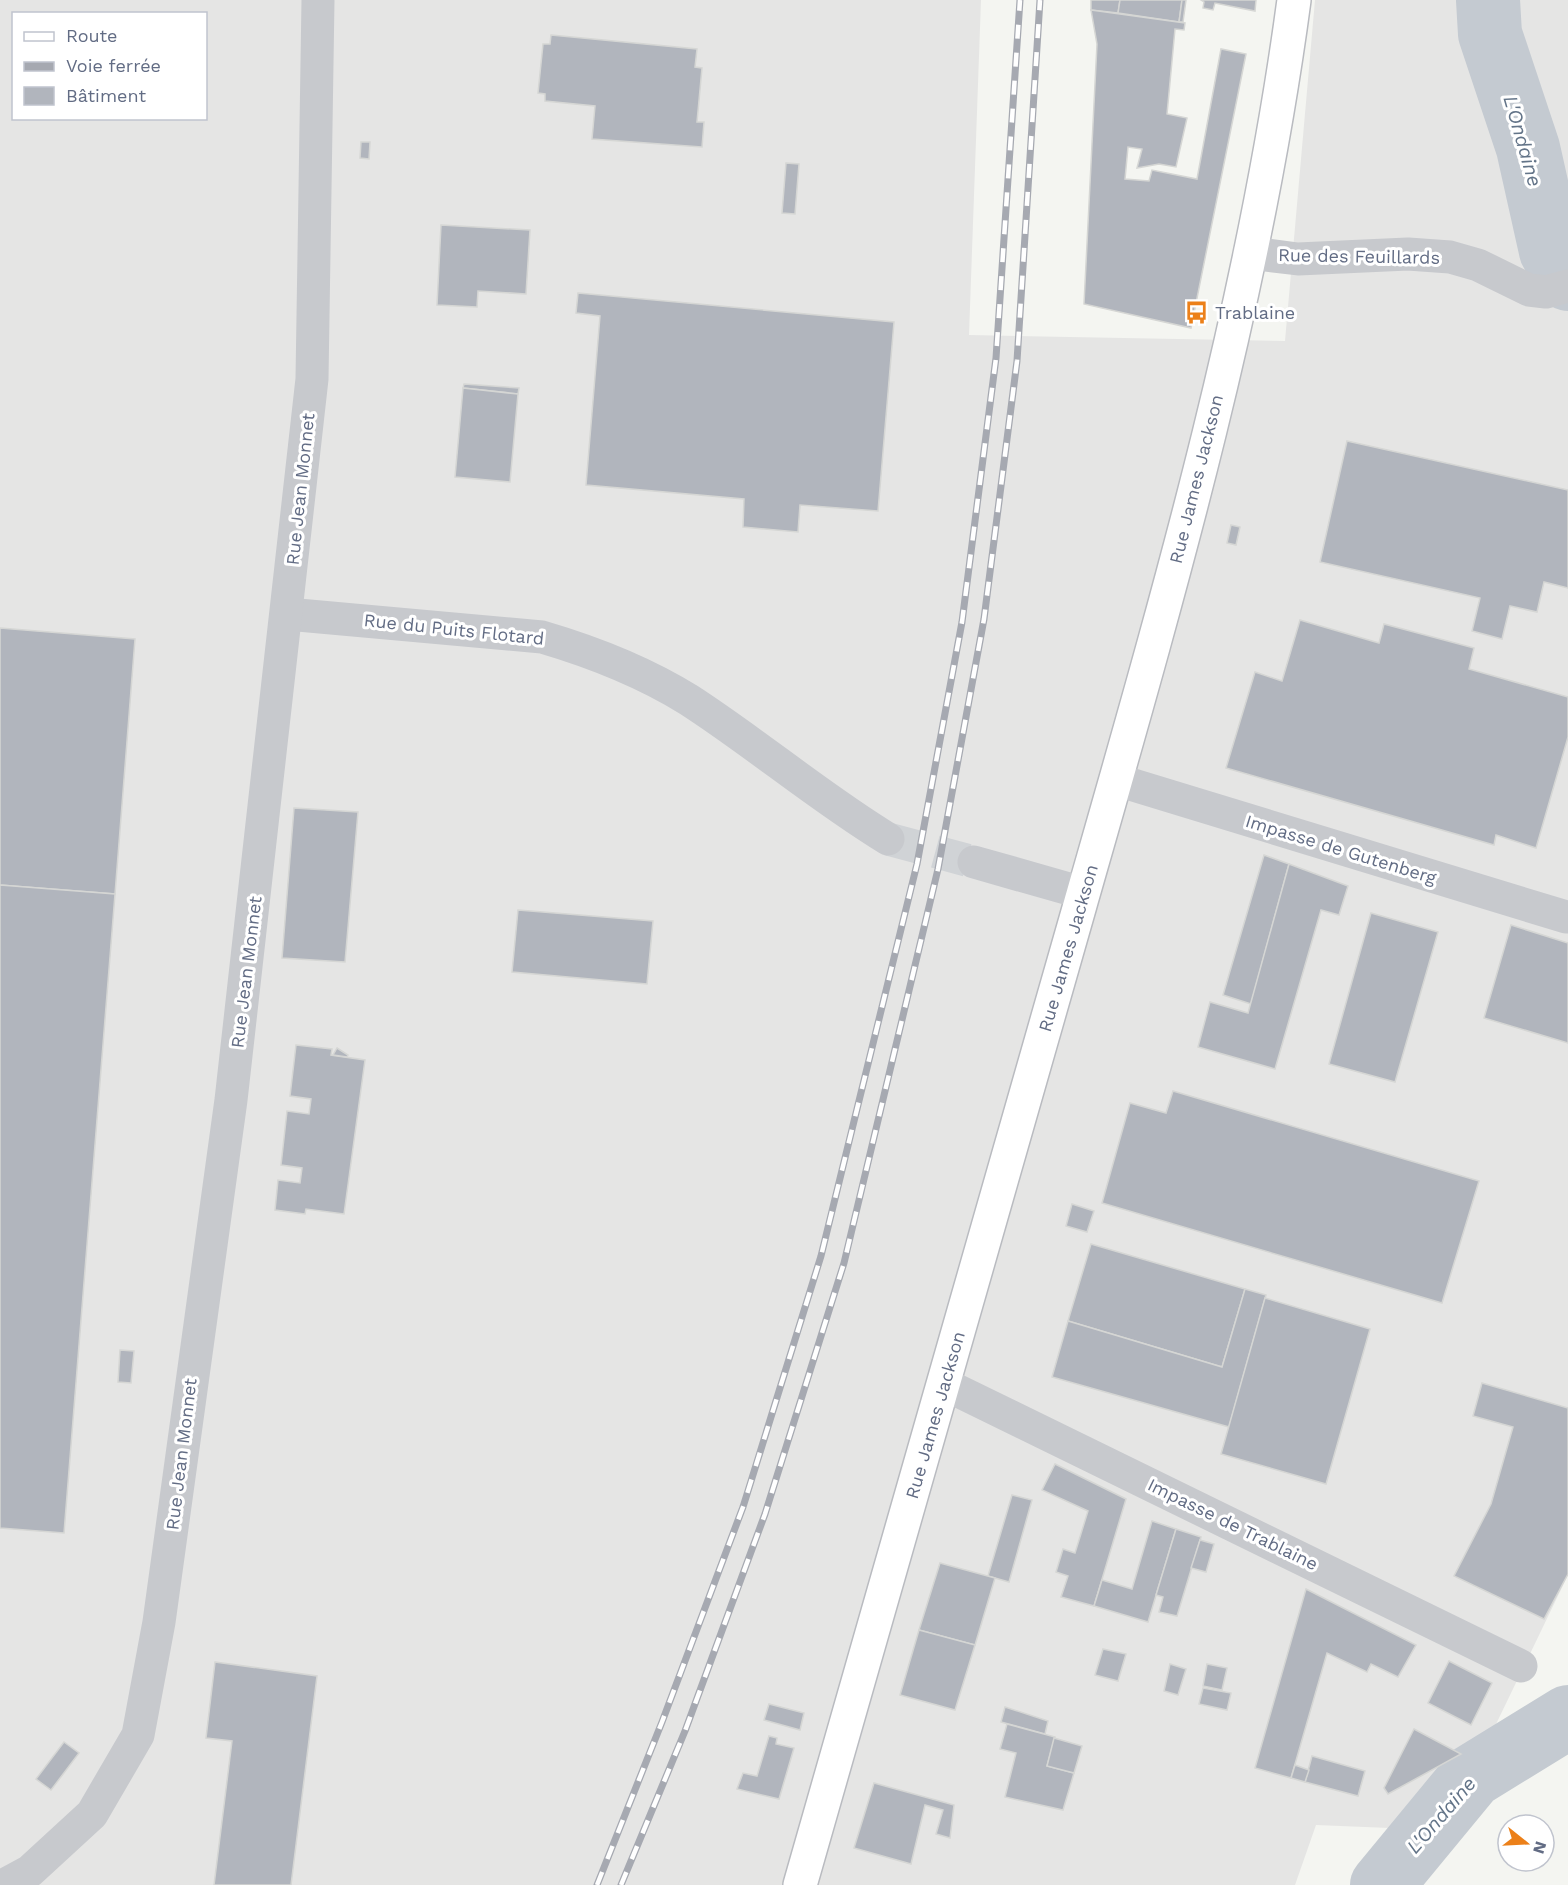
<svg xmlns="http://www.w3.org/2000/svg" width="1568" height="1885" viewBox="0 0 1568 1885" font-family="'Work Sans',sans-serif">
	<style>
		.built { fill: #e5e5e4; fill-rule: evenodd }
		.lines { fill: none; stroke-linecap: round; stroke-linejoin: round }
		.river { stroke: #c4cad1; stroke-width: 64 }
		.building { fill: #b1b5bd; stroke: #d5d6d4; stroke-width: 1.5 }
		.minor-tunnel { stroke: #d0d3d6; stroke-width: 33; stroke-dasharray: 33 16; stroke-linecap: butt }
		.major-casing { stroke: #b9bbc0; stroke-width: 36 }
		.minor { stroke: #c7c9cd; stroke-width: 33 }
		.major { stroke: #fff; stroke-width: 33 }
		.rail-casing { stroke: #a6a9b1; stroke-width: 7 }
		.rail { stroke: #fff; stroke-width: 4.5; stroke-dasharray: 14; stroke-linecap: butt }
		.labels { text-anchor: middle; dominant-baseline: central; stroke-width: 6; stroke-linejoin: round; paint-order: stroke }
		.street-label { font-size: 18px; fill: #626c84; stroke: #fff }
		.poi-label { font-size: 18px; fill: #626c84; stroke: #fff; text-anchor: start }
		.water-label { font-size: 20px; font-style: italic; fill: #637488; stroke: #fff }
	</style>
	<rect width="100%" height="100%" fill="#f4f5f1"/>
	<path class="built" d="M0,0H981L969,335L1285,341L1315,0H1568V1575L1484,1749L1414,1829L1316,1825L1295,1885H0ZM14,14H206V118H14Z"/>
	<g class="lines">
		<g class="river">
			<polyline points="1488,0 1490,34 1528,148 1551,251 1568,279"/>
			<polyline points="1382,1885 1472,1776 1568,1717"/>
		</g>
	</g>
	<g class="building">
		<polygon points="1091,0 1120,0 1118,13 1091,10"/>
		<polygon points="1120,0 1182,0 1179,22 1118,13"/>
		<polygon points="1182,0 1186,0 1183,22 1179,22"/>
		<polygon points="1201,0 1256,0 1255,11 1215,3 1213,10 1203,8 1204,2"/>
		<polygon points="1091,10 1185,23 1184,30 1175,29 1167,114 1187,118 1176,167 1159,164 1137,168 1142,149 1128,147 1125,179 1149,181 1152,170 1197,179 1221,49 1246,54 1191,328 1084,304 1097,44"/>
		<polygon points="551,35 697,49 695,67 702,68 697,122 704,122 702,147 592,139 595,106 545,101 545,94 538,93 543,44 550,44"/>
		<polygon points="361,142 370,142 369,159 360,158"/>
		<polygon points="786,163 799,164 795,214 782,213"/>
		<polygon points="441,225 530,230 526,294 478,291 477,307 437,305"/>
		<polygon points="578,293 894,322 878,511 800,505 798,532 743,527 744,499 586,485 600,316 576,313"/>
		<polygon points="464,384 519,388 518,394 463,388"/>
		<polygon points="463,388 518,394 510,482 455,477"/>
		<polygon points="1347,441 1568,490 1568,588 1544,582 1537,612 1510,606 1502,639 1472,631 1480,598 1320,562"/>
		<polygon points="1231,525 1240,527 1236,545 1227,543"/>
		<polygon points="1300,620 1379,643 1384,624 1474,648 1469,669 1568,697 1568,737 1536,848 1496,835 1494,845 1226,768 1255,672 1282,681"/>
		<polygon points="0,628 135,639 115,894 0,885"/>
		<polygon points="294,808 358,812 345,962 282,958"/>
		<polygon points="1264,855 1289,864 1251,1004 1223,995"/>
		<polygon points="1289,864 1348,886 1339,915 1321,910 1275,1069 1198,1047 1210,1002 1248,1013"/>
		<polygon points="0,885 115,894 64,1533 0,1528"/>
		<polygon points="518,910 653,921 647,984 512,972"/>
		<polygon points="1371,913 1438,932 1395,1082 1329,1064"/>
		<polygon points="1511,925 1568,943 1568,1043 1484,1018"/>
		<polygon points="296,1045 332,1049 331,1055 365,1060 344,1214 306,1209 305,1214 275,1210 278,1180 300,1183 302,1168 281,1165 287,1111 309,1114 311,1099 290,1096"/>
		<polygon points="337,1048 348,1055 347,1057 333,1055"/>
		<polygon points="1173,1091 1479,1181 1442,1303 1102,1203 1130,1103 1166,1113"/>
		<polygon points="1072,1204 1094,1211 1087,1232 1066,1226"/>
		<polygon points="1091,1244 1245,1289 1222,1367 1068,1321"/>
		<polygon points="1245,1289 1266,1295 1229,1427 1052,1377 1068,1321 1222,1367"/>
		<polygon points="1265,1298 1370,1329 1326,1484 1221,1454"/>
		<polygon points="120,1350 134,1351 131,1383 118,1382"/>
		<polygon points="1482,1383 1568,1408 1568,1574 1544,1619 1454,1576 1491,1504 1513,1427 1473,1416"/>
		<polygon points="1055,1464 1126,1499 1094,1606 1061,1597 1068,1576 1056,1572 1063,1549 1075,1553 1088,1511 1042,1490"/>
		<polygon points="1012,1495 1032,1500 1009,1582 988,1576"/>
		<polygon points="1152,1521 1176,1529 1148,1622 1094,1606 1102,1580 1132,1589"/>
		<polygon points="1176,1529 1201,1537 1177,1616 1159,1612 1163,1597 1156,1595"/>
		<polygon points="1200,1540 1214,1544 1206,1572 1191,1568"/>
		<polygon points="940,1563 995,1578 975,1645 919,1630"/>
		<polygon points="1306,1589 1416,1645 1398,1677 1371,1664 1367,1672 1327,1653 1291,1778 1255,1768"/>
		<polygon points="919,1630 975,1645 955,1710 900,1695"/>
		<polygon points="1103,1649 1126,1654 1118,1681 1095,1675"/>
		<polygon points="1449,1661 1492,1683 1471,1725 1428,1703"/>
		<polygon points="215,1662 317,1676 291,1885 214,1885 232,1741 206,1738"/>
		<polygon points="1170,1664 1186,1669 1178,1695 1164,1691"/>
		<polygon points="1207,1664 1227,1668 1222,1690 1203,1686"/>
		<polygon points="1203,1688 1231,1693 1227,1710 1199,1704"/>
		<polygon points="769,1704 804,1713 800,1730 764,1720"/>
		<polygon points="1005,1707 1048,1721 1045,1734 1001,1722"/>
		<polygon points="1007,1724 1055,1737 1047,1766 1074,1773 1063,1810 1005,1797 1016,1753 1000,1749"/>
		<polygon points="1414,1729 1461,1754 1388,1794 1384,1788"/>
		<polygon points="769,1736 777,1738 776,1744 794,1748 779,1799 737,1789 743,1773 757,1776"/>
		<polygon points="1054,1738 1082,1746 1074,1773 1047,1766"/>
		<polygon points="64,1742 79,1753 51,1790 36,1779"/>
		<polygon points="1312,1756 1365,1771 1358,1796 1305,1782"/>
		<polygon points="1295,1765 1309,1770 1305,1782 1291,1778"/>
		<polygon points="874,1783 954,1805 950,1838 936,1834 943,1810 925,1805 911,1864 854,1848"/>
	</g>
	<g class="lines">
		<polyline class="minor-tunnel" points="888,839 974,862"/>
		<defs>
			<path id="major" d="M800,1885C894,1559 987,1232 1080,905C1165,607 1253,308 1294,0"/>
		</defs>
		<use href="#major" class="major-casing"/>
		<g class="minor">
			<polyline points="1250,253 1298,259 1408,254 1450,257 1478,265 1529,290 1546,292 1568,286"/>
			<path d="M287,614L542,637C593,652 644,672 689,700C757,744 819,797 888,839"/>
			<polyline points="1117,780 1566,917"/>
			<polyline points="974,862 1083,893"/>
			<polyline points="944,1384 1521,1666"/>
			<polyline points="4,1885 30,1871 92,1814 138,1735 159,1622 231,1100 312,379 318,0"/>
		</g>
		<use href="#major" class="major"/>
		<defs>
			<g id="rail">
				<polyline points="597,1885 662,1722 743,1507 821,1256 917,864 962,622 996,358 1020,0"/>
				<polyline points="621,1885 685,1731 765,1514 844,1263 938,869 984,619 1017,361 1040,0"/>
			</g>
		</defs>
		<use href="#rail" class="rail-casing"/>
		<use href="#rail" class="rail"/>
	</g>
	<defs>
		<symbol id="bus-bare" viewBox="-9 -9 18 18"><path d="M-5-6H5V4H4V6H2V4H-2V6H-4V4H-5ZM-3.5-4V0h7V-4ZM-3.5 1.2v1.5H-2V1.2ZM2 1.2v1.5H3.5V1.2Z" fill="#ec8019" stroke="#fff" stroke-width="2.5" paint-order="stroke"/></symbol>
	</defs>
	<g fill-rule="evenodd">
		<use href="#bus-bare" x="1180" y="296" width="33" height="33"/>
	</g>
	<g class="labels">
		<g class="street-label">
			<text transform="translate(1359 256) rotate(1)">Rue des Feuillards</text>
			<text transform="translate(1196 479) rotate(-76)">Rue James Jackson</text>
			<text transform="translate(300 489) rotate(-84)">Rue Jean Monnet</text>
			<text transform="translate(454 629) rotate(6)">Rue du Puits Flotard</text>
			<text transform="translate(1341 849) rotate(17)">Impasse de Gutenberg</text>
			<text transform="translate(1068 948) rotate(-74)">Rue James Jackson</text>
			<text transform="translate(246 972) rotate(-83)">Rue Jean Monnet</text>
			<text transform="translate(935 1415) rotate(-74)">Rue James Jackson</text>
			<text transform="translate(181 1454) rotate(-83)">Rue Jean Monnet</text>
			<text transform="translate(1233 1524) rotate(26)">Impasse de Trablaine</text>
		</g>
		<g class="poi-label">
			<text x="1215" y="312">Trablaine</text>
		</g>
		<g class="water-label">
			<text transform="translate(1523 141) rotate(74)">L'Ondaine</text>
			<text transform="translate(1441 1815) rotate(-49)">L'Ondaine</text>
		</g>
	</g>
	<rect x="12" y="12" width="195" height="108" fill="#ffffff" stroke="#c0c4ce" stroke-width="1.5"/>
	<rect x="24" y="32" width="30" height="9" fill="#ffffff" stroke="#c0c4ce" stroke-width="1.5"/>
	<text x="66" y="42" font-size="18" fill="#626c84">Route</text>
	<rect x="24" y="62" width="30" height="9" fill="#a6a9b1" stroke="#c0c4ce" stroke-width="1.5"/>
	<text x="66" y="72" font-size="18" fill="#626c84">Voie ferrée</text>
	<rect x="24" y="87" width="30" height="18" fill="#b1b5bd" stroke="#c0c4ce" stroke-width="1.5"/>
	<text x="66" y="102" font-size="18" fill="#626c84">Bâtiment</text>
	<g transform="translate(1526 1843) rotate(108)"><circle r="28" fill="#ffffff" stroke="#c0c4ce" stroke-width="1.5"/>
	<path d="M0-4.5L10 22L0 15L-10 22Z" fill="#ec8019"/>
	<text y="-9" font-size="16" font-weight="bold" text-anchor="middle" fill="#626c84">N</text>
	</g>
</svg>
